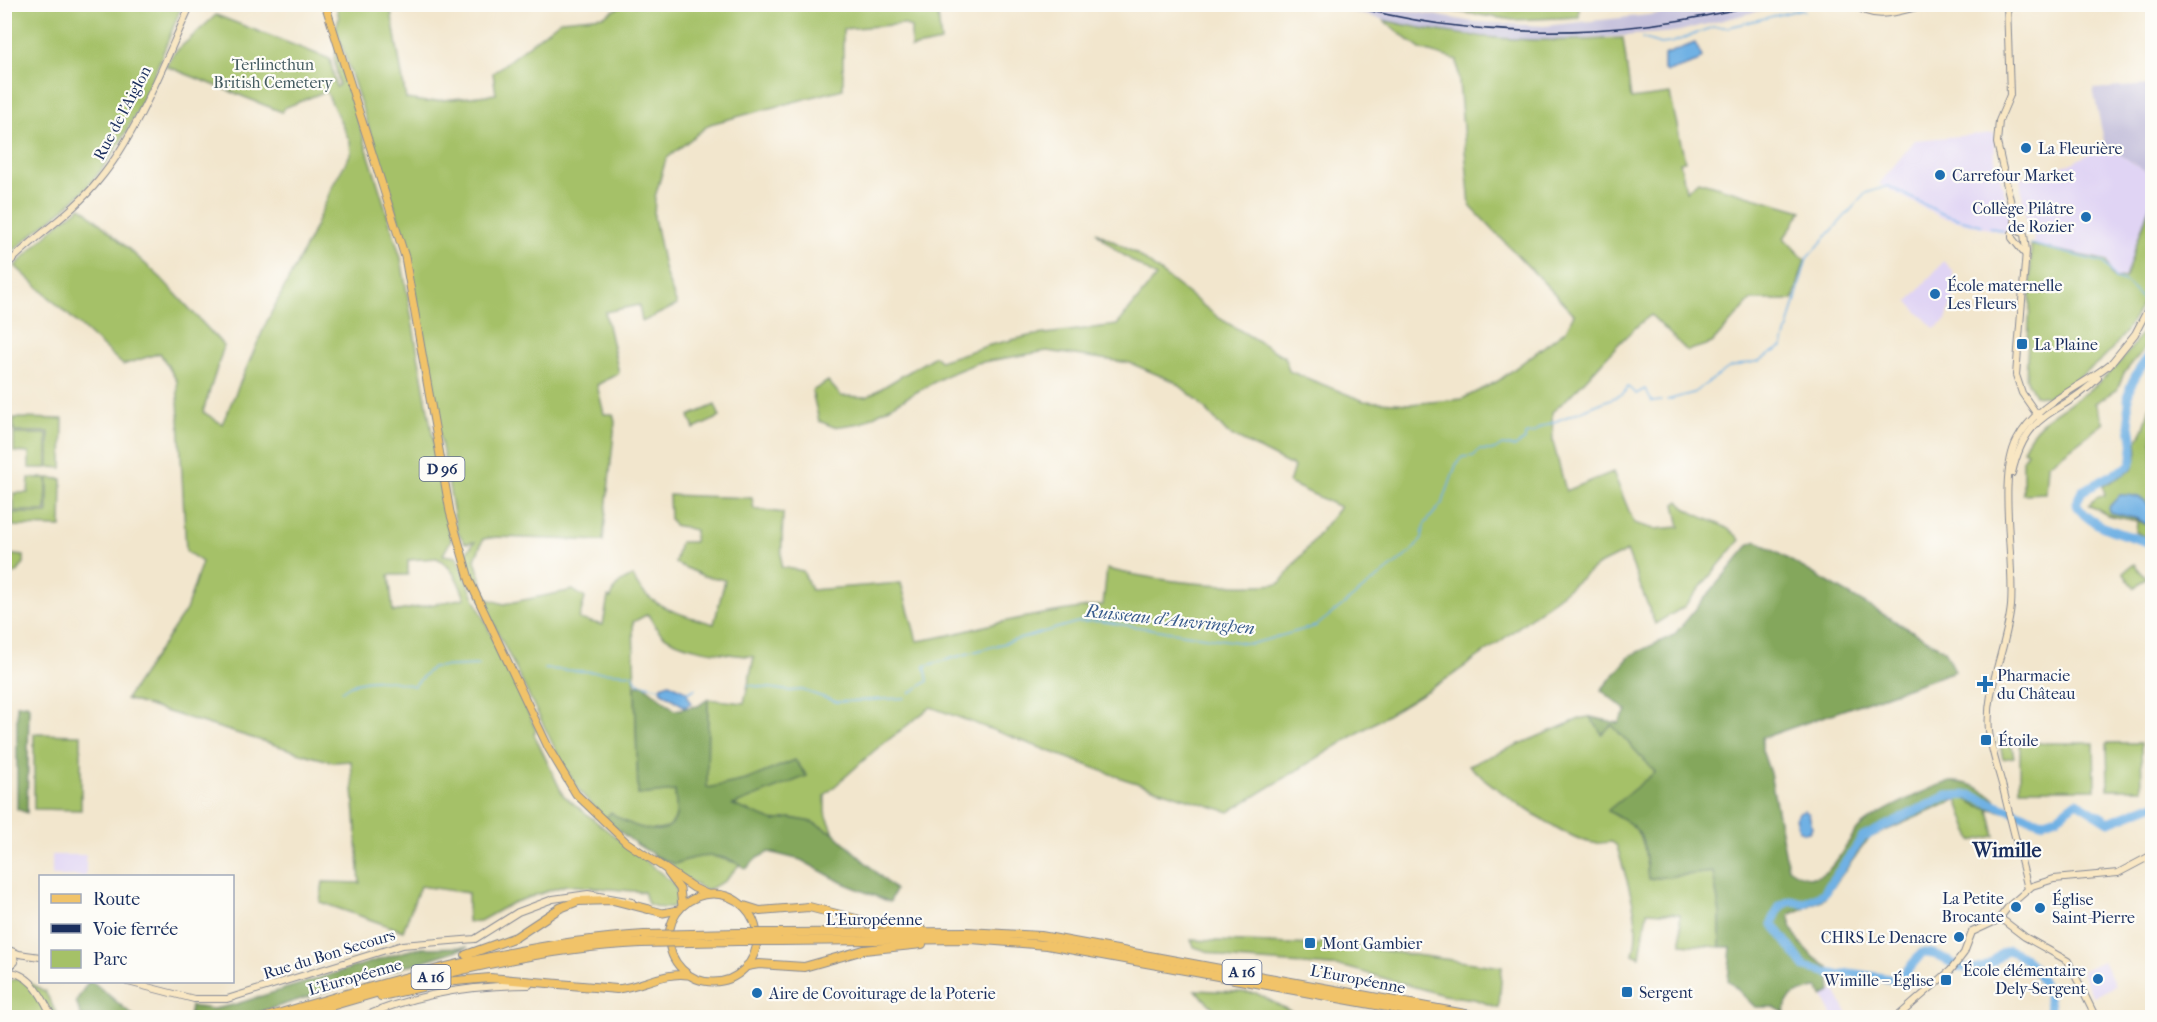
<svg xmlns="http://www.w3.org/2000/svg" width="2157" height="1022" viewBox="0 0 2157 1022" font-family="'IM FELL French Canon',serif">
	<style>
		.built { fill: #e0d4f4 }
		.industrial { fill: #c4c0db }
		.green { fill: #a5c167; stroke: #607862; stroke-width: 1.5; fill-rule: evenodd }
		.forest { fill: #84a75c; stroke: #506b5d; stroke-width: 1.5 }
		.water { fill: #70b1e4; stroke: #4670a1; stroke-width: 1.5 }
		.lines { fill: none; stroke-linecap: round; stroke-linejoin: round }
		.stream { stroke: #70b1e4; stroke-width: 1.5 }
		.river { stroke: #70b1e4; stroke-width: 9 }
		.secondary-casing { stroke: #868a96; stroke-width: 8 }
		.primary-casing { stroke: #868a96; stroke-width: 9 }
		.highway-casing { stroke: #868a96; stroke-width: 10 }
		.secondary { stroke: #f9e7c3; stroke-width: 6 }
		.primary { stroke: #f1c369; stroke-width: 7 }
		.highway { stroke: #f1c369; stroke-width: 8 }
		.rail { stroke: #1b2f5e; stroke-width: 1.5 }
		.highway-bridge-casing { stroke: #868a96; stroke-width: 10; stroke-linecap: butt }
		.highway-bridge { stroke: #f1c369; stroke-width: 8 }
		.poi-dot { fill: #1f6fb2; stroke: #fdfcf7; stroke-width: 2 }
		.labels { text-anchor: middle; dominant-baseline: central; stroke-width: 4.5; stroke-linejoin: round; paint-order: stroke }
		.shield { fill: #fdfcf7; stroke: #5f6c8c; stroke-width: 1.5 }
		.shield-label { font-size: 15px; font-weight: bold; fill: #1b2f5e }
		.park-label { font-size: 16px; fill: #445b61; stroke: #fdfcf7 }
		.street-label { font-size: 16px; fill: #1b2f5e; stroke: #fdfcf7 }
		.poi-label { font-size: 16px; fill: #1b2f5e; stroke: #fdfcf7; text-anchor: start }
		.water-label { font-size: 18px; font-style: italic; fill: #395c8d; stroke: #fdfcf7 }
		.quarter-label { font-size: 20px; font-weight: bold; fill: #1b2f5e; stroke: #fdfcf7 }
	</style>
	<rect width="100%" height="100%" fill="#fdfcf7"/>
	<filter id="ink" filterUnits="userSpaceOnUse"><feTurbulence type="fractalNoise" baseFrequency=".0167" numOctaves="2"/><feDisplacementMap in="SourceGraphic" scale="12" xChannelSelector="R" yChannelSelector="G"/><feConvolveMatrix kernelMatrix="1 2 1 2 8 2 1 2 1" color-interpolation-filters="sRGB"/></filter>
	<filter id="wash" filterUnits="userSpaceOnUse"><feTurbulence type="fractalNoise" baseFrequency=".008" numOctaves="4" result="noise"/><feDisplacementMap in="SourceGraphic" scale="24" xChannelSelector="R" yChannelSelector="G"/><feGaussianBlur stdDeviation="1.35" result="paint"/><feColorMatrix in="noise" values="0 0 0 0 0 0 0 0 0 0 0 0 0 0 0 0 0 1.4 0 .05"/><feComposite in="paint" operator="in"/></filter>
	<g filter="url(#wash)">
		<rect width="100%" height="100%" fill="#f2e6cd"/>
		<g class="built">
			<polygon points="1994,133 1995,159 2013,223 2004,233 1941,217 1879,184 1915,140"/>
			<polygon points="2105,145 2152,175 2152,199 2125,278 2120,280 2110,275 2107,261 2033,246 2034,235 2028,234 2020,179 2072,163"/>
			<polygon points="1944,261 1953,271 1953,299 1946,320 1935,329 1908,302"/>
			<rect x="52" y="855" width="34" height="21"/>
			<polygon points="2103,961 2115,986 2093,997 2081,971"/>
			<polygon points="1835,990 1849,1017 1833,1017 1823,996"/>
		</g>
		<g class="industrial">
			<polygon points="1325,5 1377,5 1473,22 1544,26 1658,14 1713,5 1782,5 1676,32 1566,40 1511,39 1421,29"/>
			<polygon points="2152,85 2152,175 2105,145 2093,89"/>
		</g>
		<g class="green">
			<path d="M5,4L182,5C159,64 131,140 87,187C62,215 29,232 5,260Z"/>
			<path d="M336,5H390L406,99L426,102L496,94L493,73L561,20L604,16L623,5H937L941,42L911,48V28L904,24L843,29V89L710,124L666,159L655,197L654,217L665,272L677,305L642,322L639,305L605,312L619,373L597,385L604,414H613L615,422L603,541L497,537L483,539L475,560L487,599L504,604L573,590L585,598L579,619L603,625L608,597L611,598C615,585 620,581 633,576C645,607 686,616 714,624L725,580L704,576L675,563L680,542H694L695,530L674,525L670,519L669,495L752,498L754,509L783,513L781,567L803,571L811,590L901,583L917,641C942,638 965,631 989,625C1027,616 1065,610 1103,605L1107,569C1163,582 1221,588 1279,584L1340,507L1289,483L1294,467L1227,433L1196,399L1175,382L1130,363L1047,351L977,363L947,375L861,423L834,427L819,421L812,391L828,381L841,396L867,397L935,356L940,361L990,345L1029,336L1117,325L1156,277L1116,250L1096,232L1137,254L1219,318L1285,357L1289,371L1364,401L1410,404L1462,399L1498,381L1566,330L1574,314L1470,206L1457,60L1420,49L1383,20C1462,39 1543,44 1623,38L1631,99L1670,94L1685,161L1680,162L1686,191L1698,181L1802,211L1784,238L1805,260L1793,300H1751L1712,343L1687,351L1651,315C1614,342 1588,383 1552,412L1553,442L1566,491L1613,472L1634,523L1654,529L1680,527L1675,504L1679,501C1694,521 1725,519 1740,540L1684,607L1655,624L1627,551L1597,566L1502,640L1451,676L1229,812L1124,779L931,707L874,751L825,795V812L834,833L811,822L791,818L774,821L732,805L807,776L795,761L746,780L707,789L708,699L744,703L754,657C729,654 674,650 658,630C654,626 651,619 648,614L633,622L638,795L675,791C675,798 677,808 676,815C669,844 624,825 611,812L605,819L581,793L563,765L467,570V551L475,542L465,543L457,531L405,239L336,28L339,18Z"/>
			<polygon points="1450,5 1579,5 1579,17 1513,20 1453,11"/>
			<path d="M216,15L330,59L336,87L339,85L334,58L336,50L401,258L451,540L443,555L457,557C480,616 511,672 536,730L534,734L563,795L672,882L678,892L679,902C669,912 660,908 648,904L644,892L566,885L512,903L480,921L468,922V893L420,886L403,931L320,902L323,882L360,883L351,761L334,762L314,757L126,699L186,610L202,562L186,551L177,381L160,353L123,365L15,266L59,223L81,207L85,210L161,278L224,346L203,412L222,424L267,321L310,238L333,185L351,153L350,142L326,91L284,108L282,112L166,66L173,54ZM437,558C453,567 458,581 465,598L393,612L389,575H408V560Z"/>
			<path d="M2152,199V293L2145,307L2142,304C2117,353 2094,368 2048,397L2035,395L2026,378L2030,305L2031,245L2107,261L2110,275L2115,279L2125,278Z"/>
			<path d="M2152,311V328L2143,350L2124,373L2117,390L2095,403L2104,423L2048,465L2046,493L2023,494V460L2027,452L2023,450C2036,416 2071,406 2097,384C2121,365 2140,339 2152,311Z"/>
			<polygon points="2152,399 2152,509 2113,503 2110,506 2113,513 2127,514 2152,528 2152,541 2136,532 2137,521 2107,515 2089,505 2096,498 2105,495 2103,486 2132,470 2138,453 2137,442 2144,428"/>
			<polygon points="715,405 720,417 694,429 689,416"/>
			<polygon points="14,418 63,419 62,468 49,467 49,432 14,432"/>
			<polygon points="14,434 47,434 47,468 29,468 29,453 14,452"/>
			<polygon points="29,478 47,478 46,511 14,511 14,493 28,493"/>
			<polygon points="48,478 62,479 61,527 13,526 13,513 48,513"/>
			<polygon points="5,554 24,556 24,563 17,573 5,575"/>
			<polygon points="2134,564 2146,578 2135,588 2123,573"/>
			<path d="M1590,717L1602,733L1612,725L1656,772L1608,811L1632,821L1645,848L1648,879L1713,872L1720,914V947L1681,944L1680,914L1647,912L1640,957L1633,954C1643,919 1626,881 1617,846L1612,842C1606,842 1599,844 1593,843C1565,839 1488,785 1469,765L1582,718Z"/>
			<polygon points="34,734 81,735 81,810 34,809"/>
			<polygon points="2010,736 2014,757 2003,759 1999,739"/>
			<polygon points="2020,743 2094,743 2095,789 2020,789"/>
			<polygon points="2107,743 2141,743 2142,789 2108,789"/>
			<polygon points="1962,797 1979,806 1991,808 1989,810 1995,836 1972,841 1957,799"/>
			<polygon points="709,855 740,864 725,881 707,890 699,887 652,856 675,864 692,857"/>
			<polygon points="1191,940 1318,945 1321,942 1502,967 1499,1008 1474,999 1443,995 1345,967 1232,959 1194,947"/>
			<polygon points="19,978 45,991 58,1017 5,1017 4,982"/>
			<polygon points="1195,990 1256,993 1301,1017 1223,1017"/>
		</g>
		<g class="forest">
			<path d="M1757,541L1945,650L1955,671L1762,738V750L1770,773L1788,868C1796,874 1807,879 1818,876C1837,870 1846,840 1860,827C1871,816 1935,784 1951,782C1971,781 1996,794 2004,812L1979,806L1962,797L1869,838L1824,899L1789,915C1790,936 1811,958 1829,967L1831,992L1822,996L1818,988H1815C1799,993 1785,994 1785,1013L1774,1007H1755L1728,980L1731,947H1720V914L1713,872L1648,879C1644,839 1646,828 1607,811L1655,772L1612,725L1602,734L1590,717L1618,723L1627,711L1601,690L1631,655L1674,635L1750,544Z"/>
			<path d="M635,685H644L675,710L698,706L708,699L707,788L746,780L795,760L807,776L733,805L774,821L790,818L812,822L834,833L895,890L890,902L843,883L801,860L769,852L757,858L746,869C725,852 699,854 675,864C647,854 627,838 605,819L611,812C624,824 669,844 676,815C677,808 675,798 675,791L638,795Z"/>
			<polygon points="27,704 29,706 27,813 17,809 17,705"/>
			<polygon points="468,947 244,1017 189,1017 191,1006 213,1009 233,1005 403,952 419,948"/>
			<polygon points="88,982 94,983 135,1017 81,1017 76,1001"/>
		</g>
		<g class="water">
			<polygon points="1695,43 1702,57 1697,62 1668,72 1664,70 1664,55"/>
			<path d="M2120,495C2146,494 2153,503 2152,528L2138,519L2109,512L2108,508Z"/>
			<polygon points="669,683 686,691 691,703 685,707 661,691 661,686"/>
			<polygon points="1804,810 1809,814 1812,827 1809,832 1804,833 1799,830 1796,817 1799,812"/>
		</g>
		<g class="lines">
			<g class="stream">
				<polyline points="1642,38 1660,44 1671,43 1713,27 1729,27 1802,9 1805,11"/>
				<polyline points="1990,227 2003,231"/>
				<polyline points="2031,244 2104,263 2115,279 2125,282 2144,301"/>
				<polyline points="1667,400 1693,393 1730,367 1759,361 1783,346 1807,258 1866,193 1888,186 1945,215 1981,225"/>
				<polyline points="545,669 632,674 638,683 659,688"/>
				<polyline points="748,685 790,691 802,690 837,702 905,698"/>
				<path d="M342,691C362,674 391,680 414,686L432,667L480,665"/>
				<polyline points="687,693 695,689"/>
				<polyline points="910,693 928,681 925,666 1078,622 1099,621 1251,644 1316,626 1411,552 1422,539 1424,525 1443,502 1456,465 1462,457 1474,456 1479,450 1495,450 1502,445 1514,447 1525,440 1525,435 1534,433 1539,428 1623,394 1628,387 1636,394 1645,389 1652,402 1661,401"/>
			</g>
			<g class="river">
				<path d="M2152,352C2144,363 2134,375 2130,388C2122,414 2141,452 2128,467L2082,491L2076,503C2087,529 2129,534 2152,544"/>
				<polyline points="2152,727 2152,762"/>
				<path d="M2050,1018C2052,990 2036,960 2009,950C1998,954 1992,966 1981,968C1952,974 1946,951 1922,953L1903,975L1891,979L1849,973L1841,976L1805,967L1772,923L1780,906L1790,901L1805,903L1823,894L1863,837L1946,796L1970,795L2041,822L2057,817L2077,802L2109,822L2152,805"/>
			</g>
		</g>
	</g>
	<g filter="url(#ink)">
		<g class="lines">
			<defs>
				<g id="secondary">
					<path d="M1854,4C1876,23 1903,9 1929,4"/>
					<polyline points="2007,4 2010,95 1999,121 1997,143 2017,230"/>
					<polyline points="2017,230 2024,234 2026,251 2016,375 2022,393 2038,416"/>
					<polyline points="2017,230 2012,233 2012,238 2024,253"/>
					<path d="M4,268C34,236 72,214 99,180C138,133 165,60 191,4"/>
					<polyline points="2109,366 2135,334 2152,301"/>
					<path d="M2012,473C2028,406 2059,418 2098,378"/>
					<path d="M2028,889C2020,855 2011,822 2003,788C1998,769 1991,750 1989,731C1985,689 2007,647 2011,606C2015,559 1997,478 2017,440C2036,403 2081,388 2111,363"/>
					<polyline points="2000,918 2025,937 2068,961 2096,1018"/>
					<polyline points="4,948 19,954 40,957"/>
					<polyline points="7,970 15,962 13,952"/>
					<path d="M4,971C32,972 42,997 53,1018"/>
					<polyline points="128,982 194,999 227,999 402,945 475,939 518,912 553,899 588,894 632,902"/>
					<path d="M360,1018C414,994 471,985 529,985"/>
					<polyline points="1896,1018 1951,970 1964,953 1972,932 1998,920 2009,906 2032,886 2054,879 2118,873 2152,855"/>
				</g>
				<g id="primary">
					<polyline points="325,4 405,257 450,512 470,582 549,749 576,794 626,842 694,888 707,894"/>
					<polyline points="668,873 680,889 682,906"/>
					<circle cx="713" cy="938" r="44"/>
					<polyline points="648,909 663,913 678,910"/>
					<path d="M617,989C640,987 663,972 687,975"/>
				</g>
				<g id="highway">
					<polyline points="744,906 760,911 809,907 872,923 920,927"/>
					<polyline points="782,933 967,932 1041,936 1487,1018"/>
					<polyline points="692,934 738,933"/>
					<polyline points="780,941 971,939 1047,945 1448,1018"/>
					<polyline points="691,942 738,941"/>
					<polyline points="466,955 516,937 560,908 578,901 613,900 648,909"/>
					<polyline points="747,966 759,964 804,967 864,950 922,944"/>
					<polyline points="381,996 444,982 490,978 617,989"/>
					<path d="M264,1018C390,981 512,943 644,935"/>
					<path d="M291,1018C406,983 520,949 641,943"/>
				</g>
			</defs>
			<use href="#secondary" class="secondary-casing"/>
			<use href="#primary" class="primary-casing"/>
			<use href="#highway" class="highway-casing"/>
			<use href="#secondary" class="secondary"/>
			<use href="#primary" class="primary"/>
			<use href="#highway" class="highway"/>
			<path class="rail" d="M1344,4C1482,42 1620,39 1759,4"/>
			<defs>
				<g id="highway-bridge">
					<polyline points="738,933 782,933"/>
					<polyline points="644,935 692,934"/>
					<polyline points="738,941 780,941"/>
					<polyline points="641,943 691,942"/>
				</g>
			</defs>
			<use href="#highway-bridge" class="highway-bridge-casing"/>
			<use href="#highway-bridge" class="highway-bridge"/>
		</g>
	</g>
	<g class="poi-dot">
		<circle cx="2026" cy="148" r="6"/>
		<circle cx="1940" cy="175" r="6"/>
		<circle cx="2086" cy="217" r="6"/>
		<circle cx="1935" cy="294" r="6"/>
		<rect x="2016" y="338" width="12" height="12" rx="3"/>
		<path d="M1982 675h6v6h6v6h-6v6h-6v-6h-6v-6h6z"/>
		<rect x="1980" y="734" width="12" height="12" rx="3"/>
		<circle cx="2016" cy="907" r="6"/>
		<circle cx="2040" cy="908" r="6"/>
		<circle cx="1959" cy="937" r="6"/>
		<rect x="1304" y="937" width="12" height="12" rx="3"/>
		<circle cx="2098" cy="979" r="6"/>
		<rect x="1940" y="974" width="12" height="12" rx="3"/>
		<rect x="1621" y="986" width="12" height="12" rx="3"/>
		<circle cx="757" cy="993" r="6"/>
	</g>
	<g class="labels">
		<g class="shield">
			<rect x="419.5" y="457" width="45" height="24" rx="4.5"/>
			<rect x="1222.5" y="960" width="39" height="24" rx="4.5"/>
			<rect x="411.5" y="965" width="39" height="24" rx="4.5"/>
		</g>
		<g class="shield-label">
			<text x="442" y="469">D 96</text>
			<text x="1242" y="972">A 16</text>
			<text x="431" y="977">A 16</text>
		</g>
		<g class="park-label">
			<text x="273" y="64">Terlincthun<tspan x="273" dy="18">British Cemetery</tspan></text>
		</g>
		<g class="street-label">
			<text transform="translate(122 113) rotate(-62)">Rue de l'Aiglon</text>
			<text x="874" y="919">L'Européenne</text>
			<text transform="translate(329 954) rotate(-17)">Rue du Bon Secours</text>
			<text transform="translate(355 977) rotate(-16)">L'Européenne</text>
			<text transform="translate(1358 979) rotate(11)">L'Européenne</text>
		</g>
		<g class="poi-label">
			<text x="2038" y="148">La Fleurière</text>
			<text x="1952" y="175">Carrefour Market</text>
			<text x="2074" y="208" text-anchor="end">Collège Pilâtre<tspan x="2074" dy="18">de Rozier</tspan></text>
			<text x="1947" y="285">École maternelle<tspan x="1947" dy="18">Les Fleurs</tspan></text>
			<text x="2034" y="344">La Plaine</text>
			<text x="1997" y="675">Pharmacie<tspan x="1997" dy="18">du Château</tspan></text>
			<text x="1998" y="740">Étoile</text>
			<text x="2004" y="898" text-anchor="end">La Petite<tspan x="2004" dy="18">Brocante</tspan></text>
			<text x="2052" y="899">Église<tspan x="2052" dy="18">Saint-Pierre</tspan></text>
			<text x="1947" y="937" text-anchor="end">CHRS Le Denacre</text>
			<text x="1322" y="943">Mont Gambier</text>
			<text x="2086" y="970" text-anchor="end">École élémentaire<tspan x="2086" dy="18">Dely-Sergent</tspan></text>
			<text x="1934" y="980" text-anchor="end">Wimille – Église</text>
			<text x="1639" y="992">Sergent</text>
			<text x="769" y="993">Aire de Covoiturage de la Poterie</text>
		</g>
		<g class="water-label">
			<text transform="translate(1170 620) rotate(6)">Ruisseau d'Auvringhen</text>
		</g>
		<g class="quarter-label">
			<text x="2007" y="850">Wimille</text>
		</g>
	</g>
	<rect width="2157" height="1022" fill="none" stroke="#fdfcf7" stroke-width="24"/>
	<rect x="39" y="875" width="195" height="108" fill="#fdfcf7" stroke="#a3aaba" stroke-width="1.5"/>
	<rect x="51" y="894" width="30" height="9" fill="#f1c369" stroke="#a3aaba" stroke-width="1.5"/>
	<text x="93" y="905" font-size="18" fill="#1b2f5e">Route</text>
	<rect x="51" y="924" width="30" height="9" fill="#1b2f5e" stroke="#a3aaba" stroke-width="1.5"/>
	<text x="93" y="935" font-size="18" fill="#1b2f5e">Voie ferrée</text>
	<rect x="51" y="950" width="30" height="18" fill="#a5c167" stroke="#a3aaba" stroke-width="1.5"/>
	<text x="93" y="965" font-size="18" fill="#1b2f5e">Parc</text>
</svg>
